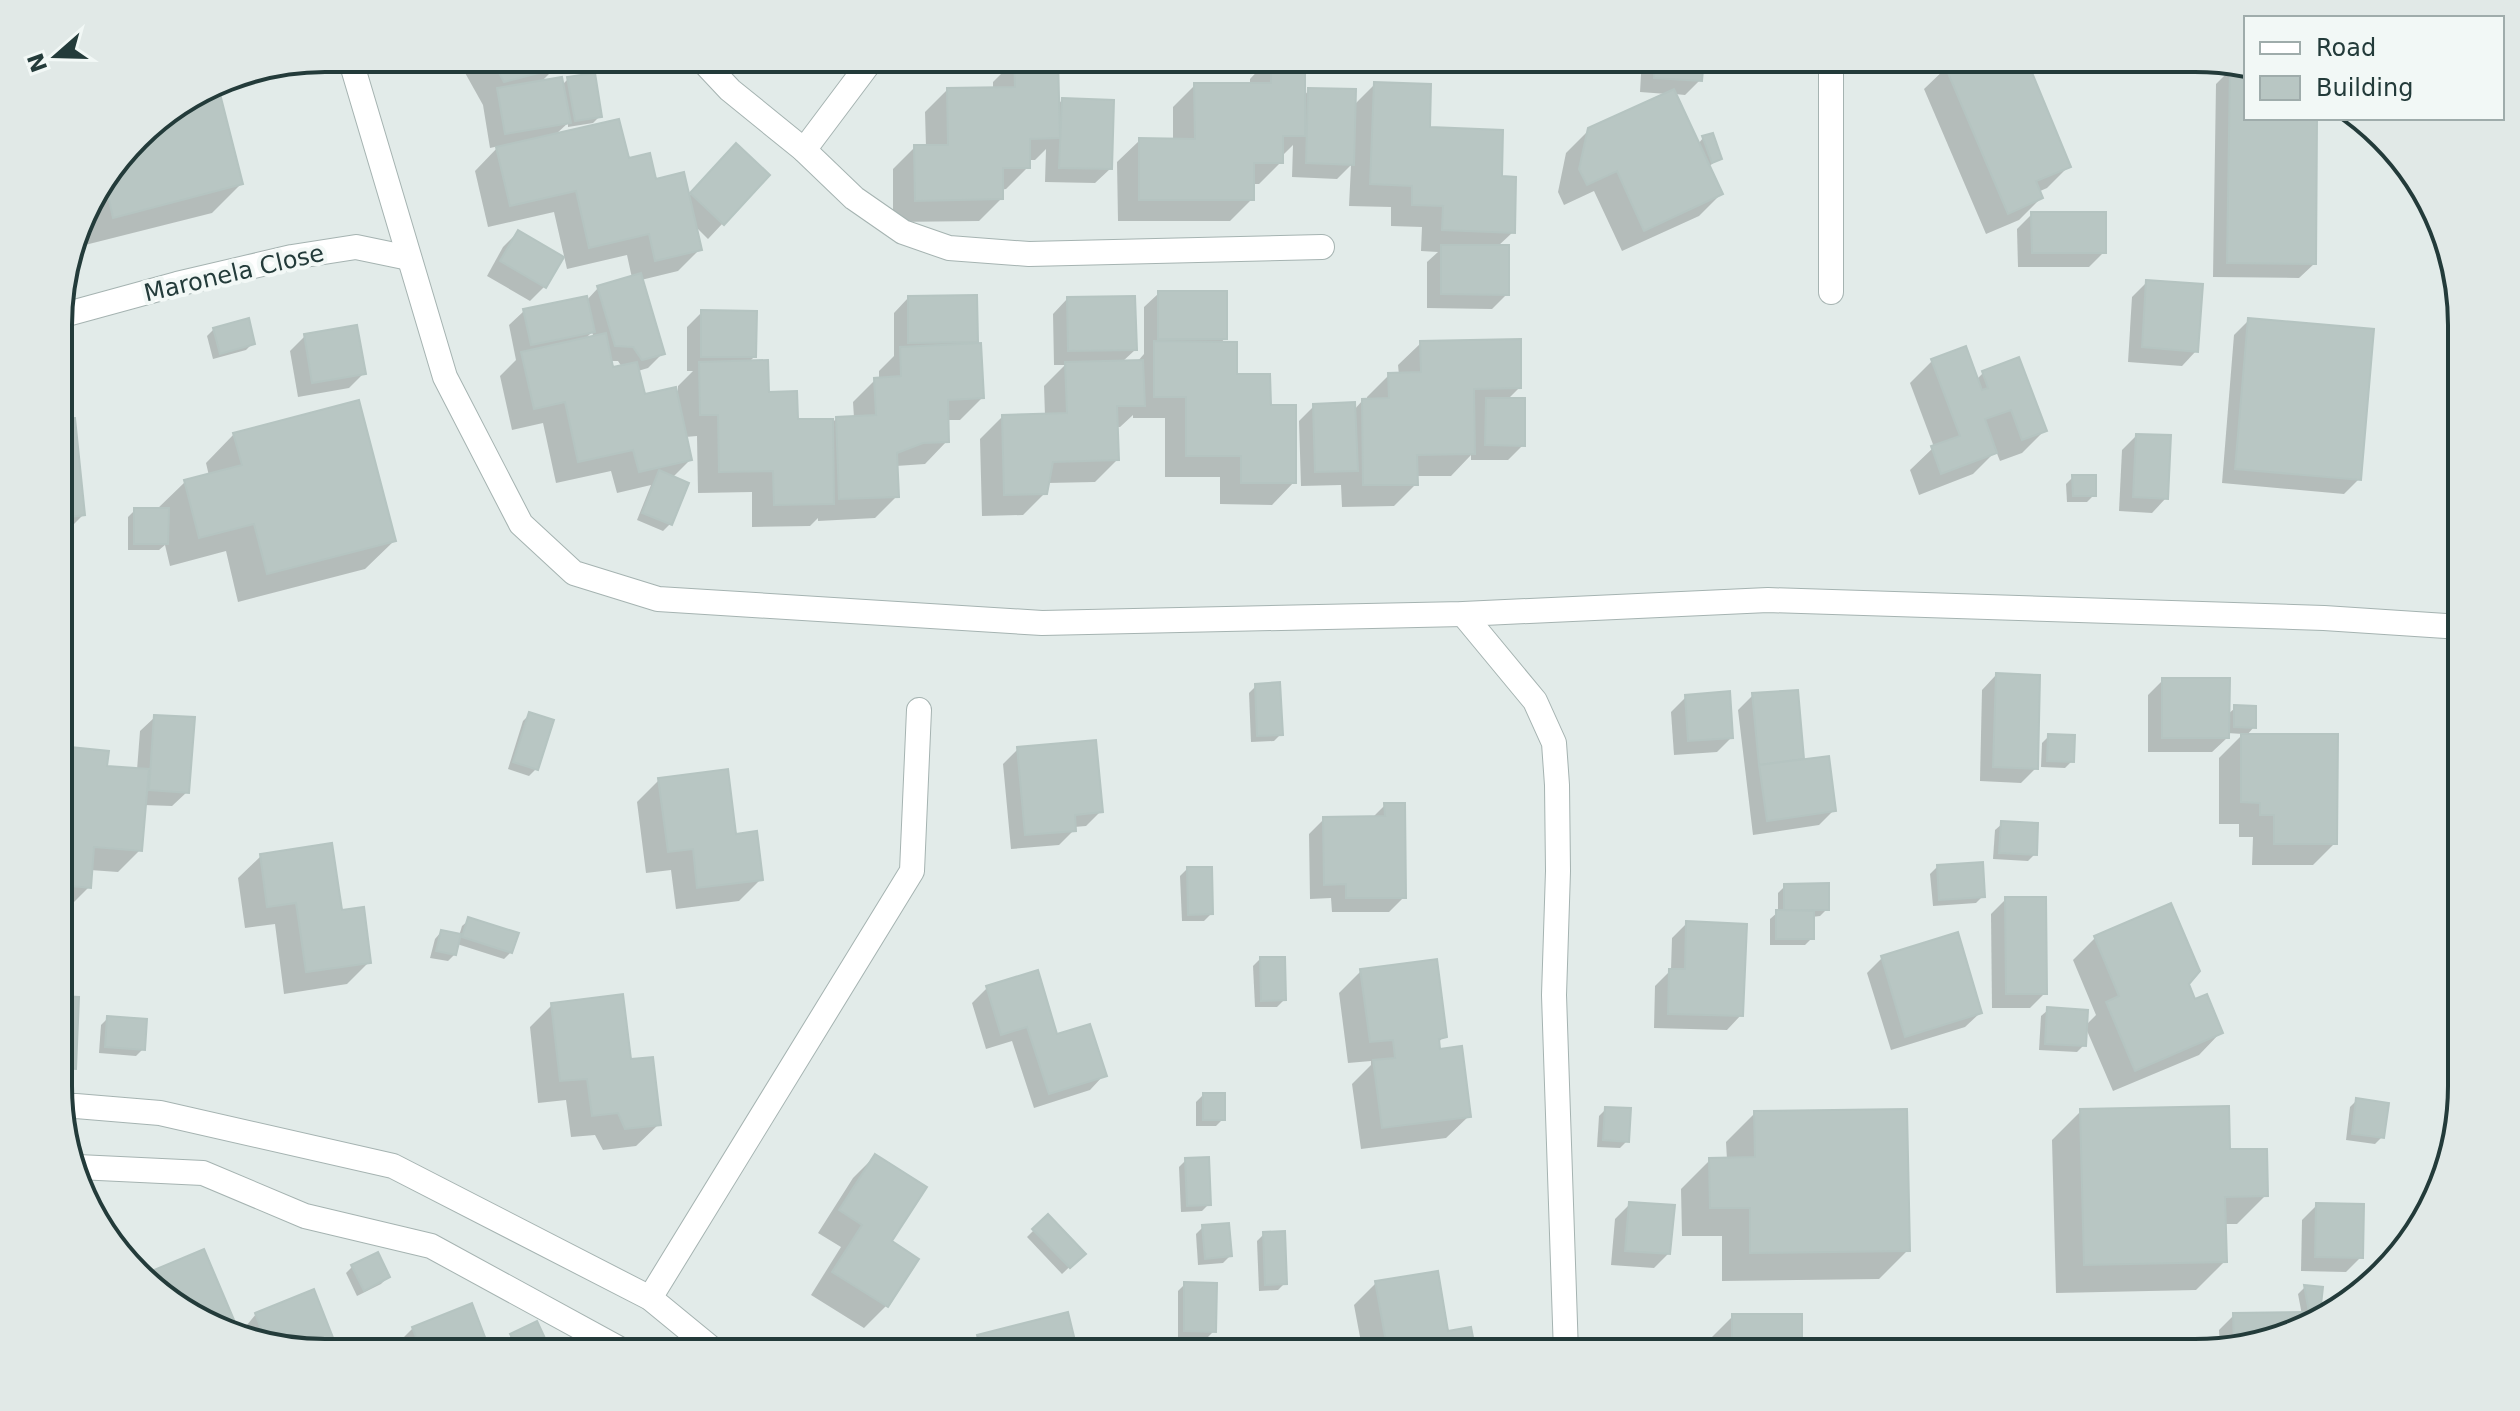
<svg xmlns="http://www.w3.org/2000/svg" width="2520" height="1411" viewBox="0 0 2520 1411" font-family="'DejaVu Sans',sans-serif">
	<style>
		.shadow { fill: #0003; fill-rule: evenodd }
		.building { fill: #b8c6c3; stroke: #b5c4c1; stroke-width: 2 }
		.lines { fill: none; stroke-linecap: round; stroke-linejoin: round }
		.minor-casing { stroke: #a5b3b1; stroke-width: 26 }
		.minor { stroke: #fff; stroke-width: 24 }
		.labels { text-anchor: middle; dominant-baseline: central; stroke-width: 8; stroke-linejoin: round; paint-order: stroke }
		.street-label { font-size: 24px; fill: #233b3a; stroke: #f2f8f6 }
		.rim { fill: none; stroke: #233b3a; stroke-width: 4 }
	</style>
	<rect width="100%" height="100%" fill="#e2ebe9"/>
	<g class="shadow">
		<path d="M476,58H554L556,67L540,83L562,85L568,79L600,116L593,123L568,127V123L555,135L627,160L654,181L688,197L722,160L768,175L708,239L695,226L700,249L678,271L641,280L663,353L648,368L638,371L644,396L678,397V386L693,371H687V327L702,312L754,357L748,363L767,394L796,421L831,424L836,419L854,418L853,402L875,380H879V371L894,356V313L908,298L976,341L971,346L982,398L960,420H946L947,441L925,464L896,466L897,496L875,518L818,521V518L810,526L752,527V492L698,493L697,436L685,437L690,460L672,478L670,524L663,531L637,520L651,485L617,493L611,471L556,483L543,423L512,430L500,376L516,360L509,325L524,311L586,301L598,288L632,278L627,255L567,269L554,212L488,227L475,171L499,146L490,148L483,105L464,71ZM592,332L594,338L584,340ZM609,361H618L622,367L611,369Z"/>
		<polygon points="1270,58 1303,58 1303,97 1309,90 1354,105 1375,84 1427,129 1499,178 1513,232 1497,247 1507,294 1492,309 1427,308 1427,262 1438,252 1421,251 1422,227 1391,226 1391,207 1349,206 1351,165 1337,179 1292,177 1293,145 1281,157 1281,162 1259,184 1252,184 1252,199 1230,221 1118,221 1117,162 1140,140 1173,140 1173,107 1195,85 1250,85 1250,79"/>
		<polygon points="1642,58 1702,58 1700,80 1685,95 1675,94 1698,144 1703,138 1720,158 1708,167 1721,194 1699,216 1622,251 1594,191 1564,205 1558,192 1566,153 1589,130 1667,94 1640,92"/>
		<polygon points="1015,60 1057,106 1062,100 1110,169 1095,183 1045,182 1046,149 1035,160 1028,160 1028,167 1006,189 1001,190 1001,199 979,221 893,222 893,169 915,147 926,147 925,112 947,90 993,89 993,82"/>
		<polygon points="1947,67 2069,166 2047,188 2038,192 2041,198 2019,220 1986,234 1924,89"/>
		<polygon points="2231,69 2246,72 2246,118 2315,118 2314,264 2299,278 2213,277 2216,84"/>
		<polygon points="215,84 241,184 212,213 85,245 80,226 86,207 149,125"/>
		<polygon points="2032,214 2104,252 2089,267 2018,267 2017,229"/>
		<polygon points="518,232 544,287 530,301 487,276 503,247"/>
		<polygon points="2147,282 2196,351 2182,366 2128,362 2132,297"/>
		<polygon points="1159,293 1225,338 1220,344 1235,376 1269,407 1294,482 1272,505 1220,504 1220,477 1165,477 1165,418 1133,418 1133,415 1120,427 1116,427 1117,460 1095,482 1047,483 1045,493 1023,515 982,516 980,439 1002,417 1045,416 1044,386 1065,365 1054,365 1053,314 1067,299 1135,350 1122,362 1137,362 1144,354 1144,307"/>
		<polygon points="2249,320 2359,479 2344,494 2222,483 2234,335"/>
		<polygon points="214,329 253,343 246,350 213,359 207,336"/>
		<polygon points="305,336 364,373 349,388 298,397 290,351"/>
		<polygon points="1421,343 1519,388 1507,400 1523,445 1508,460 1471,460 1471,455 1451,476 1416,476 1416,484 1394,506 1342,507 1341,485 1301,486 1299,421 1314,406 1354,410 1362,401 1367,401 1367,397 1389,375 1399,375 1398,365"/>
		<polygon points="1932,361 1976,380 1983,373 2044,431 2022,453 2000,461 1996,451 1973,474 1919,495 1910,470 1934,447 1910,383"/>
		<polygon points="60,421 83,515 61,537"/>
		<polygon points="234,434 394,541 365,569 238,602 226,551 170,566 165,545 159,550 128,550 128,517 135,510 156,510 185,482 209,476 206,463"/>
		<polygon points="2136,436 2166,498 2152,513 2119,511 2122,450"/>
		<polygon points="2073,477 2094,495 2087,502 2067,502 2066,484"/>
		<polygon points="1996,675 2036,768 2021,783 1980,781 1982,690"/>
		<polygon points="2163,680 2227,715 2235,708 2254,727 2246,736 2335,843 2313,865 2252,865 2253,837 2239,837 2239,824 2219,824 2219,758 2243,734 2227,733 2227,738 2212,752 2148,752 2148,695"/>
		<polygon points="1256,686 1281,734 1274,741 1251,742 1249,693"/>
		<polygon points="1796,692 1802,761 1834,810 1819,825 1753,835 1738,710 1753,695"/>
		<polygon points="1686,697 1731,738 1717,752 1674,755 1671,712"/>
		<polygon points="530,714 536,769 529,776 508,769 523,721"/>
		<polygon points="155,717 187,792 172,806 144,805 140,850 118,872 90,870 89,887 67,909 60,909 60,748 105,768 137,770 140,731"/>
		<polygon points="2049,736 2072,761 2065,768 2041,767 2042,743"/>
		<polygon points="1018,749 1101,811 1086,826 1074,827 1074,830 1059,845 1011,849 1003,764"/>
		<polygon points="659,780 734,836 761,879 739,901 676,909 671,870 646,873 637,802"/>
		<polygon points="1385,805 1404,897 1389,912 1332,912 1331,898 1310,899 1309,834 1324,819 1372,818"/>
		<polygon points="2002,824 2035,854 2028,861 1993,859 1995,830"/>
		<polygon points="261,856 340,912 369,962 347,984 284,994 275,924 245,928 238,878"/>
		<polygon points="1937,867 1983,896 1976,903 1933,906 1930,874"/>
		<polygon points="1187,869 1211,914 1204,921 1182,921 1180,876"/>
		<polygon points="1785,886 1827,909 1820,916 1812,917 1812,938 1805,945 1770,945 1770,919 1778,912 1778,893"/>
		<polygon points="2006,899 2045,993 2030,1008 1992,1008 1991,914"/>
		<polygon points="469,920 511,952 504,959 457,944 455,954 448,961 430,958 435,939 441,932 459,936 462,926"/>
		<polygon points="1687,923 1741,1015 1727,1030 1654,1028 1655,986 1671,970 1672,938"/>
		<polygon points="2095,938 2186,984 2194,1001 2221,1032 2199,1055 2113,1091 2085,1026 2096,1015 2073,960"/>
		<polygon points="1882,958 1980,1013 1965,1027 1891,1050 1867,973"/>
		<polygon points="1260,959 1284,1000 1277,1007 1255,1007 1253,966"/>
		<polygon points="1361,971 1444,1036 1438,1043 1439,1051 1469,1116 1446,1138 1361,1149 1352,1084 1371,1065 1371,1061 1348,1063 1339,993"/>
		<polygon points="987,988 1056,1036 1104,1075 1090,1090 1034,1108 1012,1041 986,1049 972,1003"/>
		<polygon points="60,998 74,1068 60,1082"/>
		<polygon points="552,1005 629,1061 659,1124 636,1146 603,1150 595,1135 571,1137 566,1100 538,1103 530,1027"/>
		<polygon points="2048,1010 2084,1045 2077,1052 2039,1050 2041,1016"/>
		<polygon points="108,1018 143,1049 136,1056 99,1053 101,1025"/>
		<polygon points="1203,1095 1223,1119 1216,1126 1196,1126 1196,1102"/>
		<polygon points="2357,1100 2382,1137 2375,1144 2346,1140 2350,1107"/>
		<polygon points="1606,1109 1627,1141 1620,1148 1597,1147 1599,1116"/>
		<polygon points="2081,1111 2228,1151 2266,1195 2237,1224 2224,1224 2225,1261 2196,1290 2056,1293 2052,1140"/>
		<polygon points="1755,1113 1908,1250 1879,1279 1722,1281 1722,1236 1682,1236 1681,1189 1710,1160 1727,1160 1726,1142"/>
		<polygon points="875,1156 890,1242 916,1259 886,1306 864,1328 811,1295 841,1247 818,1233 853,1178"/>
		<polygon points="1186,1160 1209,1204 1202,1211 1181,1212 1179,1167"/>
		<polygon points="1630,1204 1668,1254 1654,1268 1611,1265 1615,1219"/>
		<polygon points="2317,1205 2361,1257 2346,1272 2301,1271 2302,1220"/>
		<polygon points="1048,1216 1083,1254 1062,1274 1027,1237"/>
		<polygon points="1203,1227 1230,1256 1223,1263 1198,1265 1196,1234"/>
		<polygon points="1264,1234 1285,1283 1278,1290 1259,1291 1257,1241"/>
		<polygon points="203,1252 232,1319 225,1326 192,1317 147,1276"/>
		<polygon points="353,1266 388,1277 381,1284 357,1296 346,1273"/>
		<polygon points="1376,1283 1447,1333 1474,1353 1363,1353 1354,1305"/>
		<polygon points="1185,1284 1214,1331 1207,1338 1178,1337 1178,1291"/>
		<polygon points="2305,1287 2318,1313 2313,1318 2304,1319 2304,1321 2220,1350 2219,1330 2234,1315 2302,1315 2298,1294"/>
		<polygon points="256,1314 337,1353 325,1353 242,1331"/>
		<polygon points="1733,1316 1800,1353 1711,1353 1711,1338"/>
		<polygon points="413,1328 489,1353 402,1353 398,1343"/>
		<polygon points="511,1336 546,1346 541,1352 541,1348 532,1353 510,1353 504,1343"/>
		<polygon points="978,1337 1076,1353 962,1353"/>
	</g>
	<g class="building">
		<polygon points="491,58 556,58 558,68 504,82"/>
		<polygon points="1014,58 1058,58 1060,138 1030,139 1030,168 1003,168 1003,199 915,201 914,145 948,145 947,88 1015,87"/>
		<polygon points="1271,58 1305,58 1305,136 1283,136 1283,163 1254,163 1254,200 1139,200 1139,138 1195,139 1194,83 1271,83"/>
		<polygon points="1655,58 1704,58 1702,81 1654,78"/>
		<polygon points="1963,58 2026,58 2071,167 2036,181 2043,198 2008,214 1945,66"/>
		<polygon points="2230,67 2246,72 2246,118 2317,118 2316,264 2227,263"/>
		<polygon points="595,73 602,117 575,121 567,77"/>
		<polygon points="562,77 571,123 505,134 497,88"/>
		<polygon points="217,82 243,184 113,218 105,182 149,125"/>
		<polygon points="1374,82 1431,84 1430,127 1503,130 1502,176 1516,177 1515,233 1442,230 1443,206 1412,205 1412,186 1370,184"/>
		<polygon points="1308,88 1356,89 1354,165 1306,163"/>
		<polygon points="1674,89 1723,194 1644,231 1617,171 1587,185 1579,169 1588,128"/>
		<polygon points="1062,98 1114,100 1112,169 1059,168"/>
		<polygon points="619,119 629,158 650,153 656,179 684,172 702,250 655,261 649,234 589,248 576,191 510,206 496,147"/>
		<polygon points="1713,133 1722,159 1712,163 1702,136"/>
		<polygon points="736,143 770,175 724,225 690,193"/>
		<polygon points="2031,212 2106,212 2106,253 2032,253"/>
		<polygon points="518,230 564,257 546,288 500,261"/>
		<polygon points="1441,245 1509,245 1509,295 1441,294"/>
		<polygon points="641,273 665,354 642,360 633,347 615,346 597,286"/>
		<polygon points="2146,280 2203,284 2198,352 2142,347"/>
		<rect x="1158" y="291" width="69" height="48"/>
		<polygon points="977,295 978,342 908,343 908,296"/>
		<polygon points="587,296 595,332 531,345 523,309"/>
		<polygon points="1135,296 1137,350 1068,351 1067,297"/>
		<polygon points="701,310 757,311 756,357 701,357"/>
		<polygon points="249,318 255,344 220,354 213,328"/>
		<polygon points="2248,318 2374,329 2361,480 2235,469"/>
		<polygon points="357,325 366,374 312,383 304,334"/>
		<polygon points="606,333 613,367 637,362 645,394 676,387 692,460 639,472 633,450 578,462 565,402 534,409 521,352"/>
		<polygon points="1521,339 1521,388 1474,389 1475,454 1417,455 1418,485 1363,485 1362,399 1389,398 1388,373 1421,372 1420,341"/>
		<polygon points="1154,341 1237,342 1237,374 1270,374 1271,405 1296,405 1296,483 1241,483 1241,456 1186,456 1186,397 1154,397"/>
		<polygon points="981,343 984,398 948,400 949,442 923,443 897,453 899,497 839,499 836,417 876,415 874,378 901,376 900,347"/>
		<polygon points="1966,346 1982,390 1988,388 1982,371 2019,357 2047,431 2022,440 2011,410 1985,419 1997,453 1941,474 1931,446 1960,436 1931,359"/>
		<polygon points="768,360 769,392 797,391 798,419 833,419 834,504 774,505 773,471 719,472 718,415 700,415 699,362"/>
		<polygon points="1143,360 1145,406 1117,406 1119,460 1053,462 1047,494 1004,495 1002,415 1067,413 1065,362"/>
		<polygon points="1486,398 1525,398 1525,446 1485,445"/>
		<polygon points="359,400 396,541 267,574 254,524 199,538 184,480 242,465 233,433"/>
		<polygon points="1355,402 1358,471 1315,472 1313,404"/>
		<polygon points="75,418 85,515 60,518 60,419"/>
		<polygon points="2136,434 2171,435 2168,499 2133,497"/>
		<polygon points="659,470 689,483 672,525 642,513"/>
		<polygon points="2072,475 2096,475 2096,496 2073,496"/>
		<polygon points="134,508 169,508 168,544 134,544"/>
		<polygon points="1996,673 2040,675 2038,769 1993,767"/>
		<polygon points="2162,678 2230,678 2229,738 2162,738"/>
		<polygon points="1280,682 1283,735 1257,736 1255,684"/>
		<polygon points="1798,690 1804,759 1759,765 1752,693"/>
		<polygon points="1730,691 1733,738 1688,741 1685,695"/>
		<polygon points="2234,705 2256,706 2256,728 2234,727"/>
		<polygon points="529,712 554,720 538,770 513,762"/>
		<polygon points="154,715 195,717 189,793 149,790"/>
		<polygon points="2048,734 2075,735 2074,762 2047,761"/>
		<polygon points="2241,734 2338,734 2337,844 2274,844 2274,815 2260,815 2260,803 2241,802"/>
		<polygon points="1096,740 1103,812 1075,815 1076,831 1025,835 1017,747"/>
		<polygon points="60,746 109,751 107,766 149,769 142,851 94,847 91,888 60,885"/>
		<polygon points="1829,756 1836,811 1767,821 1759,765"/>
		<polygon points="728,769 736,834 757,831 763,880 697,888 693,849 668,852 658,778"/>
		<polygon points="1384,803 1405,803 1406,898 1346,898 1346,884 1324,885 1323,817 1385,816"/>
		<polygon points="2001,821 2038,823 2037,855 1999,853"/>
		<polygon points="332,843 342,910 364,907 371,963 306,972 296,903 267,907 260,854"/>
		<polygon points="1983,862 1985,897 1939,900 1937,865"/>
		<polygon points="1187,867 1212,867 1213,914 1188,915"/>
		<polygon points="1829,883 1829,910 1784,910 1784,884"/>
		<polygon points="2005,897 2046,897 2047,994 2006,994"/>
		<polygon points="2171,903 2200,971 2189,984 2195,999 2207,994 2223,1033 2135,1071 2106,1002 2119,996 2094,936"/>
		<polygon points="1776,910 1814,911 1814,939 1776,939"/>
		<polygon points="468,917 519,933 512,953 462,937"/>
		<polygon points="1686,921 1747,924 1743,1016 1668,1014 1669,969 1685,969"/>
		<polygon points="441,930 461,934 456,955 436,951"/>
		<polygon points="1958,932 1982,1013 1905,1037 1881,956"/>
		<polygon points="1260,957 1285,957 1286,1000 1261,1001"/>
		<polygon points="1437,959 1447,1037 1439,1039 1440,1049 1462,1046 1471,1117 1382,1128 1373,1060 1395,1058 1393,1040 1370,1042 1360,969"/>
		<polygon points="1038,970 1057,1034 1090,1024 1107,1076 1049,1094 1027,1027 1001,1035 986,986"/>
		<polygon points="623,994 631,1059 653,1057 661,1125 625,1129 618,1113 592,1116 587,1079 560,1081 551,1003"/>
		<polygon points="60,996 79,997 76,1069 60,1068"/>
		<polygon points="2047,1007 2088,1010 2086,1046 2045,1044"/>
		<polygon points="107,1016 147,1019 145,1050 105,1047"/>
		<rect x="1203" y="1093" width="22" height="27"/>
		<polygon points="2356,1098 2389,1103 2384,1138 2352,1134"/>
		<polygon points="2229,1106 2230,1149 2267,1149 2268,1196 2225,1197 2227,1262 2084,1265 2080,1109"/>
		<polygon points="1605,1107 1631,1108 1629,1142 1603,1140"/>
		<polygon points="1907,1109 1910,1251 1750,1253 1750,1208 1710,1208 1709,1158 1755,1157 1754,1111"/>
		<polygon points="875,1154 927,1187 892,1241 919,1259 888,1307 832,1272 862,1225 839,1210"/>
		<polygon points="1209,1157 1211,1205 1187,1206 1185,1158"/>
		<polygon points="1629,1202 1675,1205 1670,1254 1625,1251"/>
		<polygon points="2316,1203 2364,1204 2363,1258 2315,1257"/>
		<polygon points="102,1207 117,1247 103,1235 94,1211"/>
		<polygon points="1048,1214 1086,1254 1070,1268 1032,1229"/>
		<polygon points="1229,1223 1232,1256 1205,1259 1202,1225"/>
		<polygon points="1285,1231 1287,1284 1265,1285 1263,1232"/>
		<polygon points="204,1249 234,1320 221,1325 192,1317 147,1273"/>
		<polygon points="378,1252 390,1277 364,1291 351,1265"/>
		<polygon points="1438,1271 1448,1331 1471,1327 1476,1353 1388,1353 1375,1281"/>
		<polygon points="1184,1282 1217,1283 1216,1332 1184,1331"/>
		<polygon points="2304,1285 2323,1287 2320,1314 2309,1313"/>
		<polygon points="314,1289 339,1353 325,1353 264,1337 255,1313"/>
		<polygon points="472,1303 491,1353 422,1353 412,1327"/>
		<polygon points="1068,1312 1078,1353 982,1353 977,1335"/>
		<polygon points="2305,1312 2306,1321 2234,1345 2233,1313"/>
		<rect x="1732" y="1314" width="70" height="39"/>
		<polygon points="537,1321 549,1347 537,1353 520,1353 510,1334"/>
	</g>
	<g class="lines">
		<defs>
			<g id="minor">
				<polyline points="350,58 445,377 521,524 574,573 658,599 1042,623 1463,614 1768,600 2324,618 2461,627"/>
				<polyline points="700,58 730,90 804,150 854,198 903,232 949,248 1029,254 1322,247"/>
				<polyline points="1831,58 1831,292"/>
				<polyline points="804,150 873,58"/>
				<polyline points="60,316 177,284 292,257 356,247 409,258"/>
				<polyline points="1463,614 1535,701 1554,743 1557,785 1558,871 1554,995 1566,1353"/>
				<polyline points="60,1108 76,1106 160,1113 393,1166 650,1298 717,1353"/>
				<polyline points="78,1167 203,1173 305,1216 431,1246 627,1353"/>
				<polyline points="650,1298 912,871 919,710"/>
			</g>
		</defs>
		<use href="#minor" class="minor-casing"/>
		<use href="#minor" class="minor"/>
	</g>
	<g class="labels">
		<g class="street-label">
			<text transform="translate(234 273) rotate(-13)">Maronela Close</text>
		</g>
	</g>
	<path d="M0 0H2520V1411H0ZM325 72H2195A253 253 0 0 1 2448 325V1086A253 253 0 0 1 2195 1339H325A253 253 0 0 1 72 1086V325A253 253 0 0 1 325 72Z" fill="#e1e9e7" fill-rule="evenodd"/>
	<path class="rim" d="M325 72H2195A253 253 0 0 1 2448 325V1086A253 253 0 0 1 2195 1339H325A253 253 0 0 1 72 1086V325A253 253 0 0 1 325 72Z"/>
	<rect x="2244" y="16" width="260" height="104" fill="#f2f8f6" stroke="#9facab" stroke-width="2"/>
	<rect x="2260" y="42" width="40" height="12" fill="#ffffff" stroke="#9facab" stroke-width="2"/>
	<text x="2316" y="56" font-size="24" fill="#233b3a">Road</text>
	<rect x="2260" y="76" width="40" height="24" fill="#b8c6c3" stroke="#9facab" stroke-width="2"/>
	<text x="2316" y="96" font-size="24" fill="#233b3a">Building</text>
	<g transform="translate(56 56) rotate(250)" stroke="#f2f8f6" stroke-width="6" paint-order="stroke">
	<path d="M0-6L14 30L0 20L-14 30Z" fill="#233b3a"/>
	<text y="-12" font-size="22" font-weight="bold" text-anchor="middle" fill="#233b3a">N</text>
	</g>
</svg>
